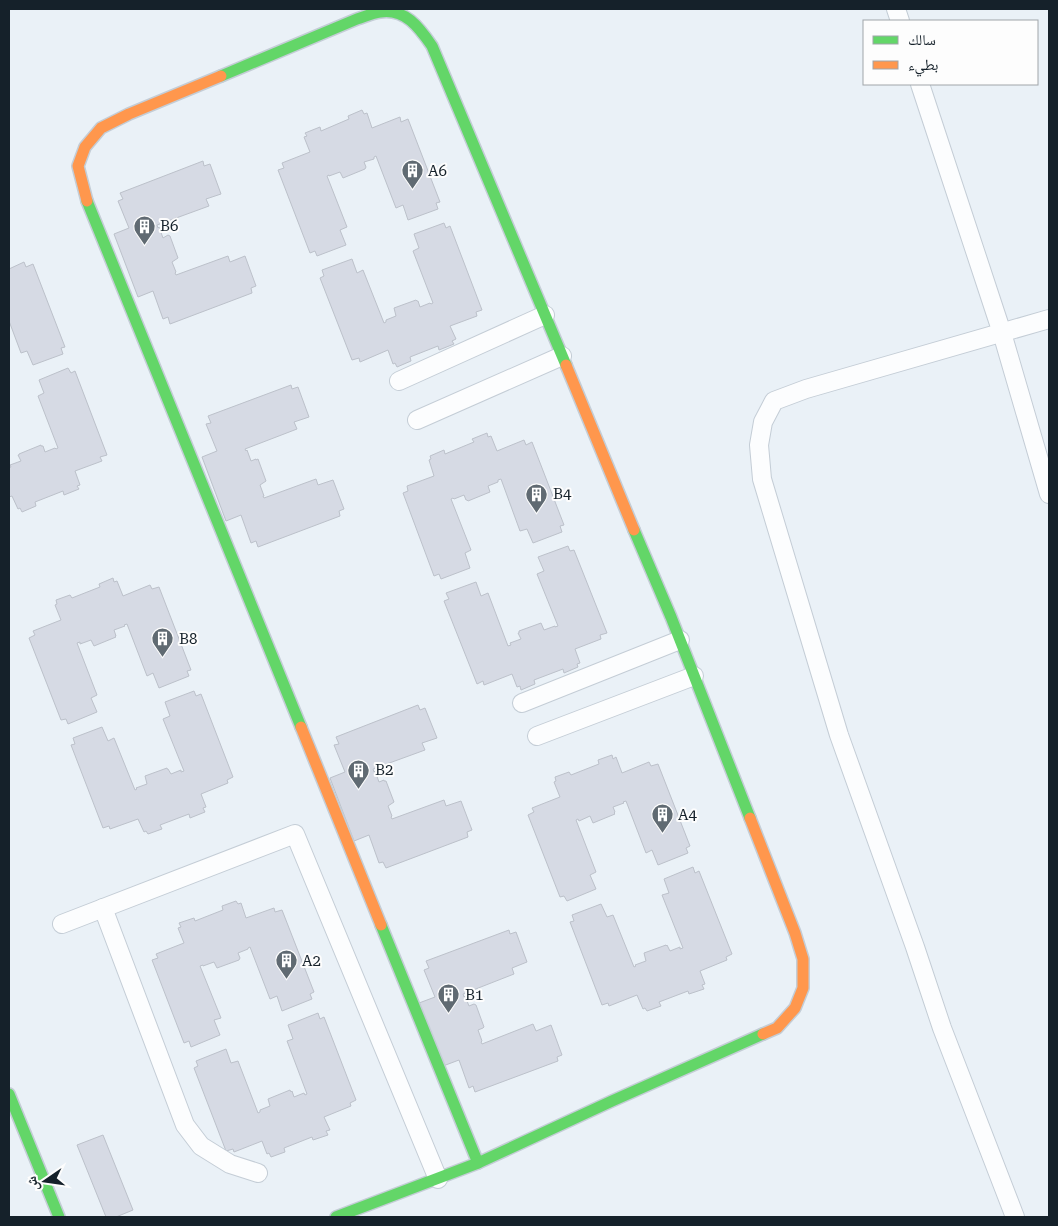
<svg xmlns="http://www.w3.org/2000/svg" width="1058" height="1226" viewBox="0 0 1058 1226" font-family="'Roboto Serif','Noto Naskh Arabic',serif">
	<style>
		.building { fill: #d6dae4; stroke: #bcc1ca }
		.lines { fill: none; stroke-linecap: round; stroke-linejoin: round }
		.street-casing { stroke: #c4cdd6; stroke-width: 20 }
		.fast-casing { stroke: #c4cdd6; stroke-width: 14 }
		.slow-casing { stroke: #c4cdd6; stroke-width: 14 }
		.street { stroke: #fcfdfe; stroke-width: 18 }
		.fast { stroke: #63d668; stroke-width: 11 }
		.slow { stroke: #ff974d; stroke-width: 11 }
		.labels { text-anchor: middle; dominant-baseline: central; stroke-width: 4; stroke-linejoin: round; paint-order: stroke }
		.poi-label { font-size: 15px; fill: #15212a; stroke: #fdfdfd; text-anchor: start }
	</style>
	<rect width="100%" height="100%" fill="#eaf1f7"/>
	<g class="building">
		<polygon points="362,110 364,114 367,113 372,128 400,117 401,122 408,119 440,202 436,203 438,209 408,220 403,205 396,208 376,156 374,157 374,159 364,162 366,167 365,169 343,178 340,172 329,176 329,175 327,176 347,227 340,230 346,245 317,256 315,251 310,253 278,170 284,168 282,163 310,152 304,137 307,136 305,133 320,127 321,131 349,119 348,116"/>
		<polygon points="203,161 204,166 210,164 221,194 206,199 209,206 157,225 158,228 159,227 163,238 168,235 170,236 178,258 172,262 176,272 175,273 176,275 228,256 230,262 245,256 256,286 251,288 252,293 170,324 168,317 163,319 153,291 138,297 114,234 129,228 118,201 123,199 120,193"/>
		<polygon points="444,223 446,228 450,226 482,310 476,312 477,316 450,326 456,339 452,341 454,344 439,350 438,346 410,357 411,361 397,367 395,363 393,364 388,350 360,362 359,358 352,360 320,278 324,276 322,270 352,259 357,273 363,270 384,323 386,322 386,320 396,316 394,308 416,300 417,301 418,301 420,307 430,303 431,304 433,303 413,251 419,248 414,234"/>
		<polygon points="24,262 26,267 33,264 65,347 61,348 63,354 33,365 27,351 21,353 9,321 9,269"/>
		<polygon points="68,368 71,373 75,371 107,455 100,457 102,461 75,471 80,485 77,486 79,489 64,495 63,491 35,502 36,506 22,512 20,508 18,509 12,496 9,497 9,468 11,467 10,465 21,461 18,455 19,455 19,454 41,445 41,446 43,446 45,452 55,448 56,449 58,448 38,396 44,393 39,380"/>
		<polygon points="291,385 292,389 298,387 309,417 294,422 297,429 245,449 246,451 247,450 251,461 256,459 256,460 258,459 266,481 260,485 264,496 263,496 264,498 316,479 318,485 333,480 344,509 339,511 340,516 258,547 256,541 251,543 241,515 226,521 202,457 217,451 206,424 211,423 208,416"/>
		<polygon points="487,433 488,437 491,436 497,451 524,440 526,445 532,442 564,525 560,526 562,532 533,543 527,529 520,531 501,479 498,480 498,482 488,486 490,492 468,501 467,500 466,500 464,495 454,499 453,498 451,499 471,550 465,553 470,568 441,579 439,574 434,576 403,493 408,491 407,486 434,476 429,460 431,459 430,456 444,450 445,454 474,442 472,439"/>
		<polygon points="568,546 570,551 574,550 607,633 600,635 601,639 575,649 580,663 577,664 578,667 564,673 563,669 534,680 535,684 521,690 520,686 517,687 512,674 484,685 483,681 477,684 444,601 449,599 446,593 476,582 481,596 488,593 508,646 511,645 510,643 521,639 518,633 519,633 519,631 541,623 544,630 555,626 555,627 558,626 537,574 544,571 538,557"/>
		<polygon points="113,578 114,582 117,581 123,596 150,585 152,589 159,587 191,670 187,671 189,676 159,688 153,673 147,676 127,624 124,625 125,626 114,630 116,636 115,636 116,637 94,646 91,640 80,644 80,642 77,643 97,695 91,698 97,712 68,724 66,719 61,720 29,638 35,635 33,631 61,620 55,605 57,604 56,600 70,595 72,598 100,587 99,584"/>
		<polygon points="194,691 196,696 201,694 233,777 227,780 228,783 201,794 206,807 203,808 205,812 190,818 189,814 160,825 162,829 148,834 146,831 144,832 138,819 110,829 109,826 103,828 71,745 75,744 73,738 102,727 108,741 114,738 135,790 137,789 136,788 147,784 145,776 167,768 167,769 168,769 171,774 181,770 181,772 184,771 163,719 170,716 165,702"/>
		<polygon points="418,705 420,710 425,708 437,738 422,743 425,750 373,769 374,772 375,771 379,782 384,780 384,781 386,781 394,802 388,806 392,816 391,817 392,819 444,800 446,806 461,801 472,830 467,832 468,837 386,868 383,862 379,863 369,835 354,841 330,778 345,772 334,745 339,744 336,737"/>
		<polygon points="612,755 613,759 616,757 622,773 649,762 651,766 658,764 690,846 686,848 688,853 658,865 652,850 646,853 626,801 623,802 624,803 613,807 615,812 614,813 615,814 593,823 590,816 579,821 578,819 576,820 596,872 590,875 596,889 567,901 564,896 560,897 528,815 534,812 532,808 560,797 554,782 556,781 555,777 569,772 571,775 599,764 598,760"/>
		<polygon points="693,867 695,873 699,871 732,954 726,957 727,960 700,971 705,984 702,985 704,989 689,994 688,991 659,1002 661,1006 647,1011 645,1008 643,1009 637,995 609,1006 608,1003 602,1005 570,922 574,921 572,915 601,904 607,917 613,915 634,967 636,966 635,965 646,961 644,953 666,945 666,946 667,945 670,951 680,947 680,949 683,948 662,895 669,893 664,879"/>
		<polygon points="236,901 238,904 241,903 246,918 274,908 275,912 282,910 314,992 310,994 312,999 282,1011 277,996 270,999 250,947 248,948 248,949 238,953 240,958 239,960 217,968 214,962 203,966 203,965 200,966 221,1018 214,1020 220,1035 191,1047 189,1041 184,1043 152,960 158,958 156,954 184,943 178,928 181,927 179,923 194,918 195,921 223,910 222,906"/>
		<polygon points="509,930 510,934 516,932 527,962 512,968 514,974 463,994 464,997 465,996 469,1006 474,1004 476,1005 484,1027 483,1028 478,1030 482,1041 481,1042 482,1044 533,1024 536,1031 551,1025 562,1055 557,1057 558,1061 475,1092 473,1086 469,1088 459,1060 443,1066 419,1003 435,997 424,970 429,968 426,961"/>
		<polygon points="318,1013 320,1019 324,1017 356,1100 350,1103 351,1106 324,1117 330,1130 326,1131 328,1135 313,1140 312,1137 284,1148 285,1152 271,1157 269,1153 267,1154 262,1141 234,1152 233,1149 226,1151 194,1068 198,1066 196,1061 226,1049 231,1063 238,1061 258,1113 260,1112 260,1110 270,1106 268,1099 290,1090 291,1092 292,1091 294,1097 304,1093 305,1095 307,1094 287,1041 293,1039 288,1025"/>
		<polygon points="103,1135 133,1210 116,1217 106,1217 77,1145"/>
	</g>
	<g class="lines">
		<defs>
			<g id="street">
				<polyline points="896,9 900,21"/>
				<polyline points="920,84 1002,333 1049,494"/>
				<polyline points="399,381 545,315"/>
				<polyline points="417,420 562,356"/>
				<polyline points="522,703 680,640"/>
				<polyline points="537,736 694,676"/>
				<polyline points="103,908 185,1125 201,1146 230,1164 258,1173"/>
				<polyline points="62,924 295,834 438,1179"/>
				<polyline points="1015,1217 942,1028 915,947 839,735 762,479 759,445 763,422 774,401 806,389 1049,319"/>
			</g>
			<g id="fast">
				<path d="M221,76L357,19C364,17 372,13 380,12C405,8 419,27 432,46L566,365"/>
				<polyline points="87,201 301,727"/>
				<polyline points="634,530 671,617 750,818"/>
				<polyline points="381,925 478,1163"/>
				<polyline points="9,1094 59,1217"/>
				<polyline points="336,1217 478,1163 612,1101 763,1034"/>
			</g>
			<g id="slow">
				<polyline points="87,201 78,166 85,147 101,128 129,114 221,76"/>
				<polyline points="566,365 634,530"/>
				<polyline points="301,727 381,925"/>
				<polyline points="750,818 795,933 803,959 803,988 795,1008 777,1028 763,1034"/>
			</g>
		</defs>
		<use href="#street" class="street-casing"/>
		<use href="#fast" class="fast-casing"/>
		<use href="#slow" class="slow-casing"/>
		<use href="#street" class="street"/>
		<use href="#fast" class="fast"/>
		<use href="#slow" class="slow"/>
	</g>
	<defs>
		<symbol id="building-pin" viewBox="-11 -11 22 30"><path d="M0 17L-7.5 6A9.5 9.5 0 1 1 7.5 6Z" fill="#606a72" stroke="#fdfdfd"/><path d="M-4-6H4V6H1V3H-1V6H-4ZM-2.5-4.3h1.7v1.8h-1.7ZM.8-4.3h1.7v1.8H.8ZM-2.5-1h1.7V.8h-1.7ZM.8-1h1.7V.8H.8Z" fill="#fff"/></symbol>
	</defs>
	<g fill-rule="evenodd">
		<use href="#building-pin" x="400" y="158" width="25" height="34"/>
		<use href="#building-pin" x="132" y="214" width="25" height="34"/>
		<use href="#building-pin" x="524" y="482" width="25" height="34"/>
		<use href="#building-pin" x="150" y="626" width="25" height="34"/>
		<use href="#building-pin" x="346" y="758" width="25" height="34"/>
		<use href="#building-pin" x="650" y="802" width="25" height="34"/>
		<use href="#building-pin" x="274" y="948" width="25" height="34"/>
		<use href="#building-pin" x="436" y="982" width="25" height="34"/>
	</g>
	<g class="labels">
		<g class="poi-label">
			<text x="428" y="171">A6</text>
			<text x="160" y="226">B6</text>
			<text x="553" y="494">B4</text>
			<text x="179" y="639">B8</text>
			<text x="375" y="770">B2</text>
			<text x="678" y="815">A4</text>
			<text x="302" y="961">A2</text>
			<text x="465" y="995">B1</text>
		</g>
	</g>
	<rect width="1058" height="1226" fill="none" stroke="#15212a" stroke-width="20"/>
	<rect x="863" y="20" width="175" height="65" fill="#fdfdfd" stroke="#a0a5a9"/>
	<rect x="873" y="36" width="25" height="8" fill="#63d668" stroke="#a0a5a9"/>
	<text x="908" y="45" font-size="15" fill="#15212a">سالك</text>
	<rect x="873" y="61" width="25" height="8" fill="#ff974d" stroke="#a0a5a9"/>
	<text x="908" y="70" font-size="15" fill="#15212a">بطيء</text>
	<g transform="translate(45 1181) rotate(257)" stroke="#fdfdfd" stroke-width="4" paint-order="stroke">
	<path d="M0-4L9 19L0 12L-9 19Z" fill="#15212a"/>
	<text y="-8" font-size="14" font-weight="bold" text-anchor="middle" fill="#15212a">ش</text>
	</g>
</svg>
